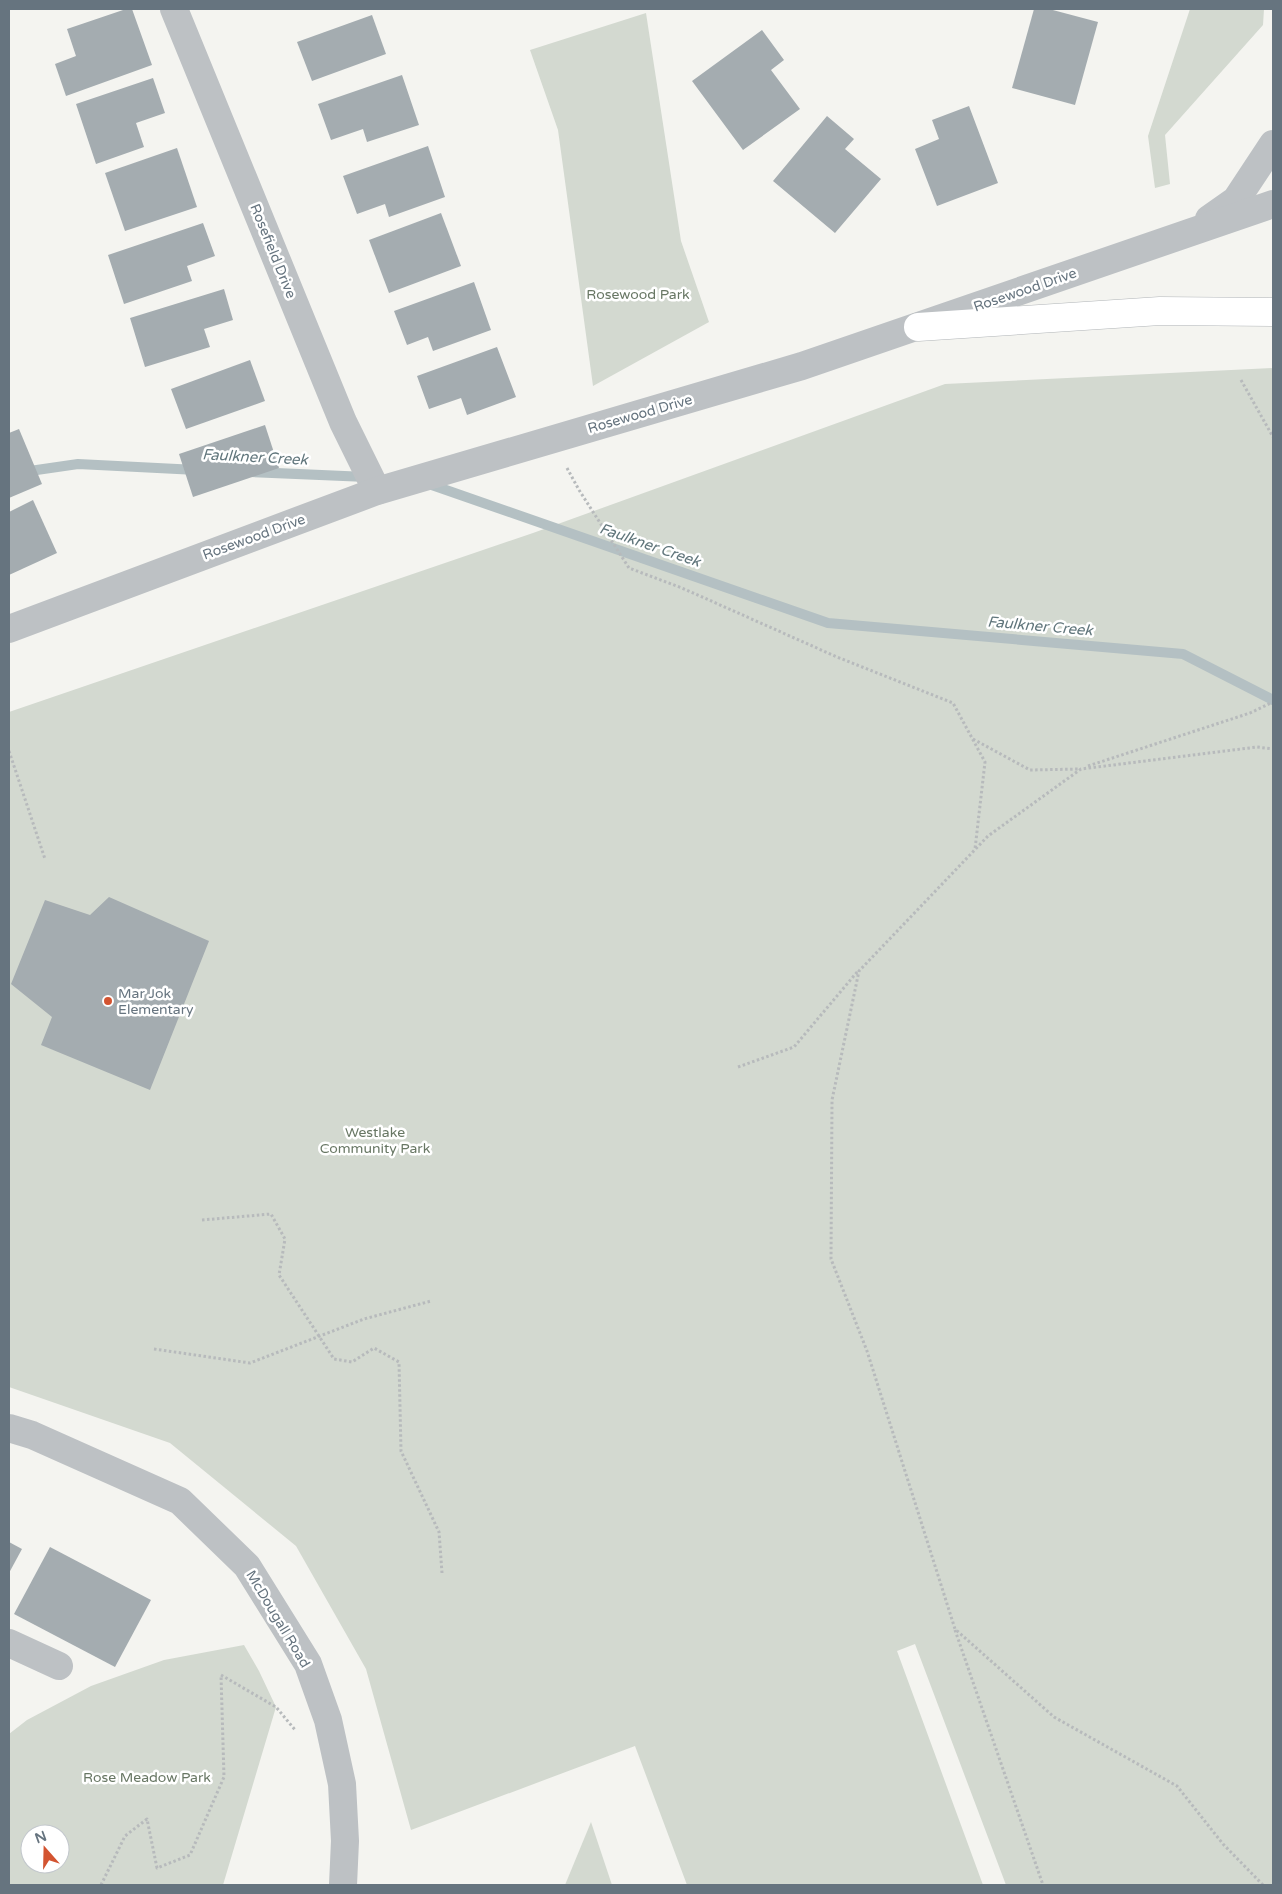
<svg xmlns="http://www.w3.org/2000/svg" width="1282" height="1894" viewBox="0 0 1282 1894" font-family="'Varela Round',sans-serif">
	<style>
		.green { fill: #d3d9d0; fill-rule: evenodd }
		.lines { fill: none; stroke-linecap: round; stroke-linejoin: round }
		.stream { stroke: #b4c0c3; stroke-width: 10 }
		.building { fill: #a4acb0 }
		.major-casing { stroke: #b1b5b8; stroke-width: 29 }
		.path { stroke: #b7babc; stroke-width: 3; stroke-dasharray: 2.5 2.5; stroke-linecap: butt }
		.minor { stroke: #bdc1c4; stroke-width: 28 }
		.major { stroke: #fff; stroke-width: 28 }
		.poi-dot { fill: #d35431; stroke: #fff; stroke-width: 2 }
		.labels { text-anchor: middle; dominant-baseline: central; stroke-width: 5; stroke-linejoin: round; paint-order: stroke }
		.street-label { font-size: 14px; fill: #66747f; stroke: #fff }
		.park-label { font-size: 14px; fill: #687764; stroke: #fff }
		.poi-label { font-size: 14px; fill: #66747f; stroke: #fff; text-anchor: start }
		.water-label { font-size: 15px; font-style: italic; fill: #61767c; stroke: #fff }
	</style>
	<rect width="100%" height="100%" fill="#f4f4f0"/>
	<g class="green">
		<polygon points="1190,9 1264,9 1263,25 1165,135 1170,184 1155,188 1148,136"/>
		<polygon points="646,13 681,241 709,322 593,386 558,130 530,50"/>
		<polygon points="1273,368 1273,1885 1006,1885 915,1644 897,1651 983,1885 687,1885 635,1746 411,1830 366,1669 296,1546 170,1443 9,1387 9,712 533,533 945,384"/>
		<path d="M244,1645L259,1671L276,1707L223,1885H9V1734L27,1720L91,1686L164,1660ZM30,1834H60V1864H30Z"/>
		<polygon points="591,1822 612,1885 565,1885"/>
	</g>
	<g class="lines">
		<g class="stream">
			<polyline points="251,472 367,477"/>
			<polyline points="9,474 78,464 197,470"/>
			<polyline points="426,483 828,623 1183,654 1273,700"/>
		</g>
	</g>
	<g class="building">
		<polygon points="126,9 132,9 152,65 66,96 55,64 76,56 67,29"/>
		<polygon points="1034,9 1049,9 1098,22 1075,105 1012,88"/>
		<polygon points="372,15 386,54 312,81 297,42"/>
		<polygon points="762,30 784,60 771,70 800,109 743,150 692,81"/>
		<polygon points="402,75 419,125 367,142 363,129 331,140 318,104"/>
		<polygon points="153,78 165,113 136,123 144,147 96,164 76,104"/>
		<polygon points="969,106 998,183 937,206 915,149 939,139 932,120"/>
		<polygon points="827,116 854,139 845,149 881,179 835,233 773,181"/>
		<polygon points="428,146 445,197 389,217 385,204 357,214 343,176"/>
		<polygon points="177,148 197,207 125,231 105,173"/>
		<polygon points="441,213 461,266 389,293 369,240"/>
		<polygon points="203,223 215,256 187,266 192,281 124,304 108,255"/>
		<polygon points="474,282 491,330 433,351 428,337 407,345 394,311"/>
		<polygon points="224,289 233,320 204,329 210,347 145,367 130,318"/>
		<polygon points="497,347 516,397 467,415 461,398 429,409 417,376"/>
		<polygon points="250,360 265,401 186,429 171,389"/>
		<polygon points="265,425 279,468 193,497 179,454"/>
		<polygon points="19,429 42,484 9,498 9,433"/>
		<polygon points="33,500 57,553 9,575 9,512"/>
		<polygon points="109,897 209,941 150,1090 41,1045 52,1017 11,984 45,900 90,915"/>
		<polygon points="9,1542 22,1549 9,1573"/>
		<polygon points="50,1547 151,1600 115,1667 14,1614"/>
	</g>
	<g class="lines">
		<defs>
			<polyline id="major" points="918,327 1160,311 1273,312"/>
		</defs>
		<use href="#major" class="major-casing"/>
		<g class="path">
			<polyline points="1241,380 1273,437"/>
			<polyline points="567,468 579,490 629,568 682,588 837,657 953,703 985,762 975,849"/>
			<polyline points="973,739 1030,770 1079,769"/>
			<polyline points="9,751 45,859"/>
			<polyline points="1088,766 1250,713 1273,702"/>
			<polyline points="738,1067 794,1047 858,971"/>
			<polyline points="202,1220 271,1214 285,1239 279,1275 334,1359 352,1362 374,1348 399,1362 401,1451 439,1532 442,1573"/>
			<polyline points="154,1349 250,1363 364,1319 431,1301"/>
			<polyline points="955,1630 1043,1885"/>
			<polyline points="101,1885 125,1836 147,1819 157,1868 190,1855 224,1777 221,1675 276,1707 296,1731"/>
			<polyline points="1263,1885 1223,1844 1177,1786 1054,1717 955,1629 867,1351 831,1259 832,1100 859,971 988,836 1081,769 1257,747 1273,749"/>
		</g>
		<g class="minor">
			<polyline points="174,9 343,422 377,491"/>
			<polyline points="1209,219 1236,200 1273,144"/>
			<polyline points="9,629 377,491 802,366 1273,204"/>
			<polyline points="9,1428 32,1435 180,1501 247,1566 308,1664 328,1720 342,1784 345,1841 343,1885"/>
			<polyline points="9,1643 59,1666"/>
		</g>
		<use href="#major" class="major"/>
	</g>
	<circle class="poi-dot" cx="108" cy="1001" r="5"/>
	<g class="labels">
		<g class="street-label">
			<text transform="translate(273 251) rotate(68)">Rosefield Drive</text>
			<text transform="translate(1025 290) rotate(-19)">Rosewood Drive</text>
			<text transform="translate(640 414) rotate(-16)">Rosewood Drive</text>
			<text transform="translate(254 537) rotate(-20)">Rosewood Drive</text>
			<text transform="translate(278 1619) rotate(59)">McDougall Road</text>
		</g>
		<g class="park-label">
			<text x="638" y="294">Rosewood Park</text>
			<text x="375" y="1132">Westlake<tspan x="375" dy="16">Community Park</tspan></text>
			<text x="147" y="1777">Rose Meadow Park</text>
		</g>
		<g class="poi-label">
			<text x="118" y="993">Mar Jok<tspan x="118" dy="16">Elementary</tspan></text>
		</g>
		<g class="water-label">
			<text transform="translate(255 457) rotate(3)">Faulkner Creek</text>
			<text transform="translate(650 545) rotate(19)">Faulkner Creek</text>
			<text transform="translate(1040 626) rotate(5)">Faulkner Creek</text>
		</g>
	</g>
	<rect width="1282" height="1894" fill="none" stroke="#66747f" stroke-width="20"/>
	<g transform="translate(45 1849) rotate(340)"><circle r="24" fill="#ffffff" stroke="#c2c7cc"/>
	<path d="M0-4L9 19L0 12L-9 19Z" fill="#d35431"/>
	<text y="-8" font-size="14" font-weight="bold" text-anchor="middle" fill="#66747f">N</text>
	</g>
</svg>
